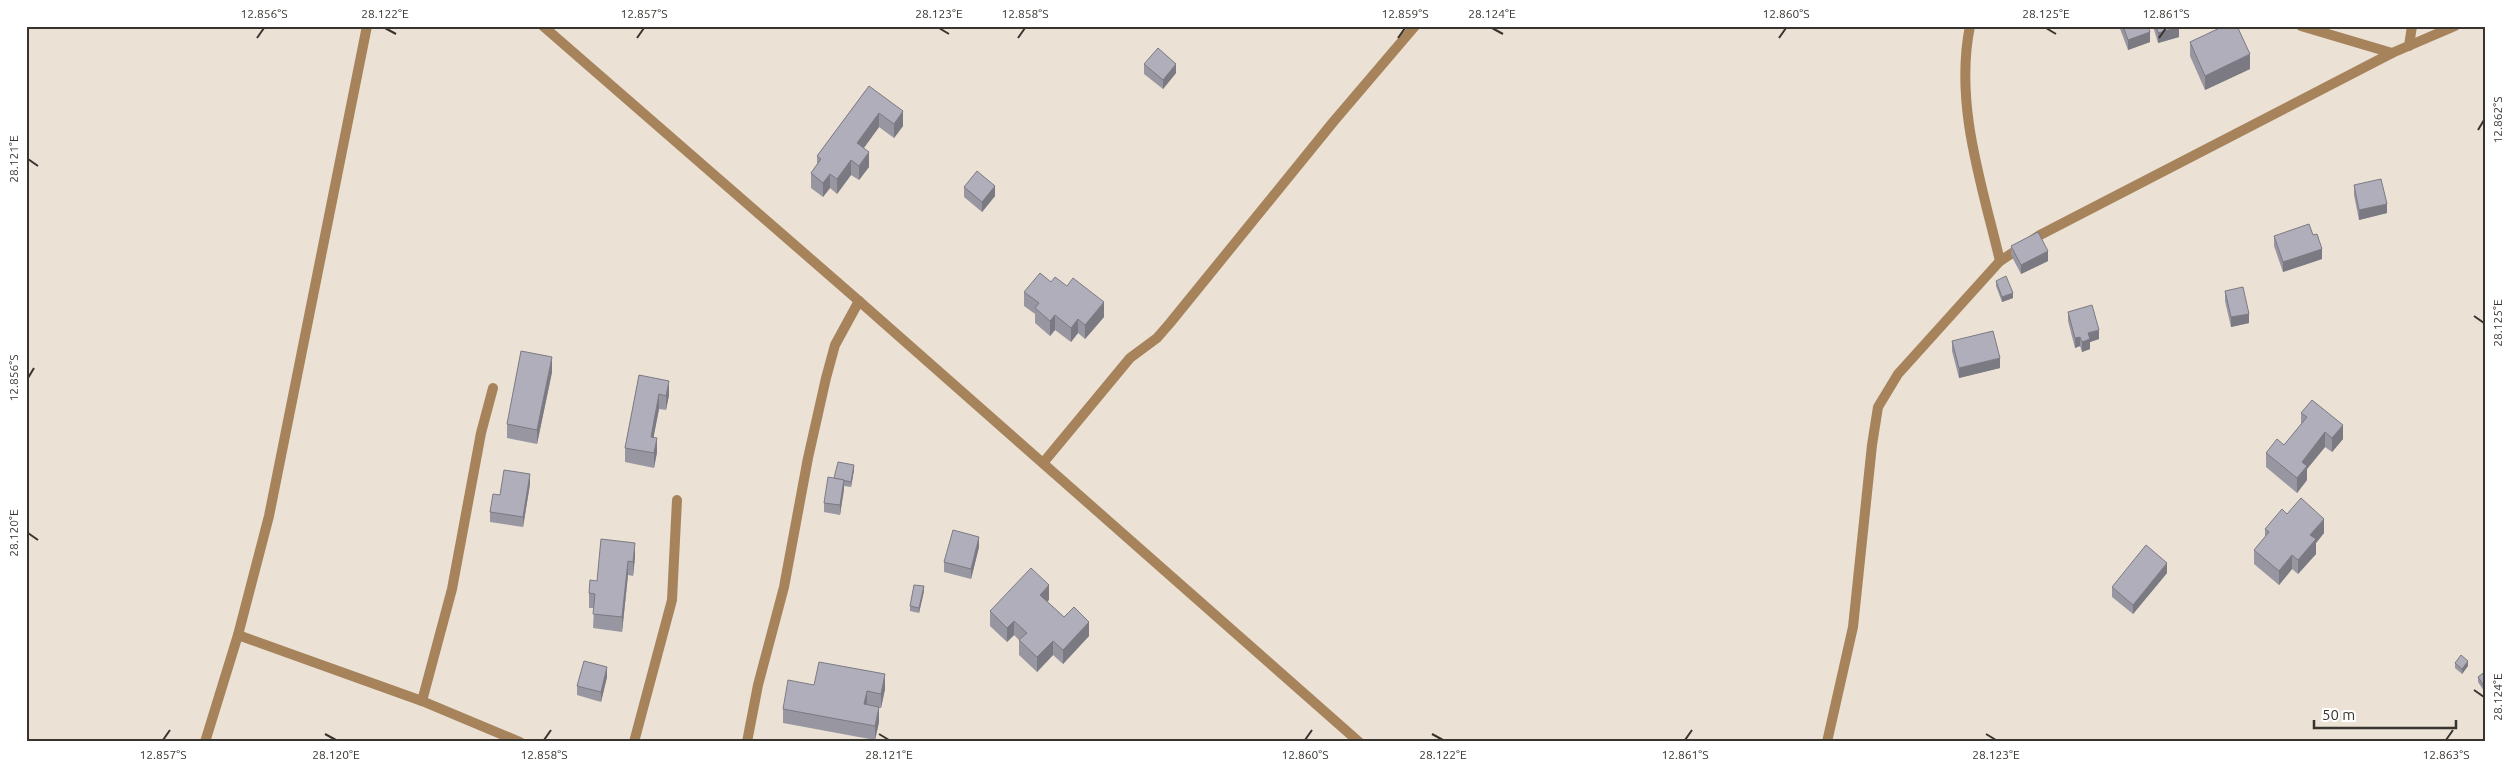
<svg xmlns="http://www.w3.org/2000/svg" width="2512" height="768" viewBox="0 0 2512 768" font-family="Ubuntu,sans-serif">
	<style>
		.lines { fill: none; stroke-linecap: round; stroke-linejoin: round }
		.street { stroke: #a7835b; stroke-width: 10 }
		.wall { fill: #9796a1 }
		.shaded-wall { fill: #7b7a83 }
		.building { fill: #b0aebb; stroke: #7b7a83 }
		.ticks { fill: none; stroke: #37332f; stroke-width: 2 }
		.neatline { fill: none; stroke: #37332f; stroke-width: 2 }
		.ticks-label { font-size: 12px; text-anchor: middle; fill: #37332f }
	</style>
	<rect width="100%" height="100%" fill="#ebe1d5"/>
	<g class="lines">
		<g class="street">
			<polyline points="543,26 859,301 1359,742"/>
			<path d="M1970,26C1954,104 1982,185 2000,261"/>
			<polyline points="2301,26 2392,53"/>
			<polyline points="2409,46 2412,26"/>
			<polyline points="1043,463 1130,358 1157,338 1170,323 1334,121 1415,26"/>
			<polyline points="238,635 422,701 520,742"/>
			<polyline points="422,701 452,589 481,433 493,388"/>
			<polyline points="205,742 238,635 269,516 367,26"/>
			<polyline points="634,742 672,600 677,500"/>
			<polyline points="747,742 758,685 784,587 808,458 826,378 835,345 859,301"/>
			<polyline points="1827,742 1853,627 1872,445 1878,407 1898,374 2000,261 2040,235 2392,53 2455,26"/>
		</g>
	</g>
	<g class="wall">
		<polygon points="2119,26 2148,26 2150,42 2128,50"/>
		<polygon points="2153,26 2179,26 2179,37 2158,43"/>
		<polygon points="2190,42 2250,69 2205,90 2190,56"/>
		<polygon points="1144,64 1176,73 1163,89 1144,74"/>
		<polygon points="869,86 903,126 894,138 879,127 864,148 869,167 859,180 851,175 837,194 830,188 823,197 811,188 811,173 817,164 817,156"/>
		<polygon points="2354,185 2387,213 2359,220 2354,195"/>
		<polygon points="964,187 995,196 982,212 964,197"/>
		<polygon points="2313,235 2322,259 2283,272 2274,246 2274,236"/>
		<polygon points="2011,246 2048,261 2021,274 2011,255"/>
		<polygon points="1996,281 2013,298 2002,302 1996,286"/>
		<polygon points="1051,282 1104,317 1085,339 1078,333 1071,342 1055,330 1050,336 1035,323 1035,314 1024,306 1024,292"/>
		<polygon points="2225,291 2249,323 2231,327 2225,301"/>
		<polygon points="2068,312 2099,339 2090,342 2090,349 2082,352 2080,346 2075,348 2068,321"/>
		<polygon points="1952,341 2000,368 1959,378 1952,351"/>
		<polygon points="552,372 537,444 507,438 507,424"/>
		<polygon points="639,375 669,395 666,410 659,409 653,437 657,452 654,468 625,462 625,448"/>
		<polygon points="2301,413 2343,439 2332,452 2325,447 2307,469 2307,480 2297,493 2266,467 2266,453 2284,445 2301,424"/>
		<polygon points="854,470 851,487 844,486 840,515 824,512 824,503 834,478"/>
		<polygon points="530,484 523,527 490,522 490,512 500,495"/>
		<polygon points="2287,514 2324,533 2316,543 2316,554 2298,574 2292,569 2279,585 2254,564 2254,550 2265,537 2265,529"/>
		<polygon points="979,547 971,579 944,572 944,562"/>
		<polygon points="635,557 633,576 628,575 622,632 593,628 594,608 589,608 589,593 597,581"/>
		<polygon points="2167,573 2133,614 2112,597 2112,587"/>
		<polygon points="924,591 919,613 910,611 910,606"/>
		<polygon points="1049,600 1047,601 1064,617 1089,636 1063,664 1053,655 1037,672 1019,655 1019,640 1014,635 1007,642 990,626 990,611"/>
		<polygon points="2455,663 2468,666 2462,674 2455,668"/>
		<polygon points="2486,671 2486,694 2478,682 2478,677"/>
		<polygon points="607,677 601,702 577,695 577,686"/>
		<polygon points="814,685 885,689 881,708 879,708 879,722 875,740 783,723 783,709"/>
	</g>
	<g class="shaded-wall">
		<polygon points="2179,27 2179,37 2158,43 2158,33"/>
		<polygon points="2150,32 2150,42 2128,50 2128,40"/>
		<polygon points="2250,54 2250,69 2205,90 2205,76"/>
		<polygon points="1176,64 1176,73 1163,89 1163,80"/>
		<polygon points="903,111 903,126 894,138 894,124"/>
		<polygon points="879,113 879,127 857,157 857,143"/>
		<polygon points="869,152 869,167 859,180 859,166"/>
		<polygon points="851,160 851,175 837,194 837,179"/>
		<polygon points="830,174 830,188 823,197 823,183"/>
		<polygon points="995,186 995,196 982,212 982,202"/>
		<polygon points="2387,204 2387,213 2359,220 2359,210"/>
		<polygon points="2322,249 2322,259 2283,272 2283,262"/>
		<polygon points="2048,251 2048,261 2021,274 2021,265"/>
		<polygon points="2013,293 2013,298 2002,302 2002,297"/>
		<polygon points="1104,302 1104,317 1085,339 1085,325"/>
		<polygon points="2249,314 2249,323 2231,327 2231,317"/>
		<polygon points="1055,315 1055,330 1050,336 1050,321"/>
		<polygon points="1078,319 1078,333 1071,342 1071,328"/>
		<polygon points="2099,330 2099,339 2090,342 2090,349 2082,352 2082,342 2088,333"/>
		<polygon points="2080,337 2080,346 2075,348 2075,338"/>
		<polygon points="552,357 552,372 537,444 537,430"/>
		<polygon points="2000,358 2000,368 1959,378 1959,368"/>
		<polygon points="669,381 669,395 666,410 666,396"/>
		<polygon points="659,394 659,409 651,451 651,437"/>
		<polygon points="2343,425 2343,439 2332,452 2332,438"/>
		<polygon points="2325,432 2325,447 2307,469 2307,480 2297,493 2297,478 2302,462"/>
		<polygon points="657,438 657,452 654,468 654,453"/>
		<polygon points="854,465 854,470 851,487 851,482"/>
		<polygon points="530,474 530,484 523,527 523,517"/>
		<polygon points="844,480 844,490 840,515 840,505"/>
		<polygon points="2324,519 2324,533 2316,543 2316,554 2298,574 2298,560 2310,535"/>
		<polygon points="979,537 979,547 971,579 971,569"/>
		<polygon points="635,543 635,557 633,576 633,562"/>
		<polygon points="2292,555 2292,569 2279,585 2279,571"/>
		<polygon points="628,561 628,575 622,632 622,617"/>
		<polygon points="2167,563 2167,573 2133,614 2133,605"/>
		<polygon points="1049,585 1049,600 1040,609 1040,595"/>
		<polygon points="924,586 924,591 919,613 919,608"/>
		<polygon points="1014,621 1014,635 1007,642 1007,628"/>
		<polygon points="1089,622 1089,636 1063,664 1063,650"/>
		<polygon points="1053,641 1053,655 1037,672 1037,657"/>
		<polygon points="2468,661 2468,666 2462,674 2462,669"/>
		<polygon points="607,667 607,677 601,702 601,692"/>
		<polygon points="885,674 885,689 881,708 881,694"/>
		<polygon points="867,691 867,705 864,704"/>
		<polygon points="879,707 879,722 875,740 875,726"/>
	</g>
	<g class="building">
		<polygon points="2123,26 2148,26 2150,32 2128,40"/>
		<polygon points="2156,26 2179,26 2179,27 2158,33"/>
		<polygon points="2224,26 2237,26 2250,54 2205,76 2190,42"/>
		<polygon points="1158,48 1176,64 1163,80 1144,64"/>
		<polygon points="869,86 903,111 894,124 879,113 857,143 869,152 859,166 851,160 837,179 830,174 823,183 811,173 821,159 817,156"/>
		<polygon points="977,171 995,186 982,202 964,187"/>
		<polygon points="2381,179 2387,204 2359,210 2354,185"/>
		<polygon points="2309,224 2313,235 2317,234 2322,249 2283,262 2274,236"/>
		<polygon points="2038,232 2048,251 2021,265 2011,246"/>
		<polygon points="1040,273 1051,282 1055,277 1067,286 1073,278 1104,302 1085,325 1078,319 1071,328 1055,315 1050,321 1035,308 1039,303 1024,292"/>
		<polygon points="2006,276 2013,293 2002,297 1996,281"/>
		<polygon points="2243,287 2249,314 2231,317 2225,291"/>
		<polygon points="2092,305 2099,330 2088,333 2090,339 2082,342 2080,337 2075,338 2068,312"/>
		<polygon points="1993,331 2000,358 1959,368 1952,341"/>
		<polygon points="521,351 552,357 537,430 507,424"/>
		<polygon points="639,375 669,381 666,396 659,394 651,437 657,438 654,453 625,448"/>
		<polygon points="2312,400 2343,425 2332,438 2325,432 2302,462 2307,466 2297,478 2266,453 2277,439 2284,445 2307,417 2301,413"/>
		<polygon points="838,462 854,465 851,482 834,478"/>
		<polygon points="504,470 530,474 523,517 490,512 493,494 500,495"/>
		<polygon points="828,477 844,480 840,505 824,503"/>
		<polygon points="2301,498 2324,519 2310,535 2316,539 2298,560 2292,555 2279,571 2254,550 2269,532 2265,529 2282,509 2287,514"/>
		<polygon points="953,530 979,537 971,569 944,562"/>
		<polygon points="601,539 635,543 633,562 628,561 622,617 593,614 595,594 589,593 590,580 597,581"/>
		<polygon points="2146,545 2167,563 2133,605 2112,587"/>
		<polygon points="1031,568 1049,585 1040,595 1064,617 1074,607 1089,622 1063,650 1053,641 1037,657 1019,640 1027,633 1014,621 1007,628 990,611"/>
		<polygon points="914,585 924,586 919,608 910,606"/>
		<polygon points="2461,655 2468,661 2462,669 2455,663"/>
		<polygon points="584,661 607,667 601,692 577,686"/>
		<polygon points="819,662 885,674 881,694 867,691 864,704 879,707 875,726 783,709 788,680 814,685"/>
		<polygon points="2486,671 2486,689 2478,677"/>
	</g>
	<path class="ticks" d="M385,28L396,34M939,28L949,34M1492,28L1503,34M2046,28L2056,34M257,38L264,28M637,38L644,28M1018,38L1025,28M1398,38L1405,28M1779,38L1786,28M2159,38L2166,28M2478,130L2484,120M28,159L38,166M2474,316L2484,323M28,378L34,368M28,533L38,540M2474,690L2484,697M325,734L336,740M879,734L889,740M1432,734L1443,740M1986,734L1996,740M163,740L170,730M544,740L551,730M1305,740L1312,730M1685,740L1692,730M2446,740L2453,730"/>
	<rect width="2512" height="768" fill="none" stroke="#ffffff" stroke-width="55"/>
	<path d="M2314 720v8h142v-8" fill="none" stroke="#37332f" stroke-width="2.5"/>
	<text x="2322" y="720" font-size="15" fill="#37332f" stroke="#ffffff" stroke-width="4" paint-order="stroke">50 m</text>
	<rect x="28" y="28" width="2456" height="712" class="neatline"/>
	<g class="ticks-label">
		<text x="264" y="18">12.856°S</text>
		<text x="385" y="18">28.122°E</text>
		<text x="644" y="18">12.857°S</text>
		<text x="939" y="18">28.123°E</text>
		<text x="1025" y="18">12.858°S</text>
		<text x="1405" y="18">12.859°S</text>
		<text x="1492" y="18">28.124°E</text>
		<text x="1786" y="18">12.860°S</text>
		<text x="2046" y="18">28.125°E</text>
		<text x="2166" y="18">12.861°S</text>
		<text transform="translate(2498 120) rotate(-90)" y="4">12.862°S</text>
		<text transform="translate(14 159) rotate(-90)" y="4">28.121°E</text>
		<text transform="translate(2498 323) rotate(-90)" y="4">28.125°E</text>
		<text transform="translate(14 378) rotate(-90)" y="4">12.856°S</text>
		<text transform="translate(14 533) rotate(-90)" y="4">28.120°E</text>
		<text transform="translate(2498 697) rotate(-90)" y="4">28.124°E</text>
		<text x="163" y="759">12.857°S</text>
		<text x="336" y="759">28.120°E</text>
		<text x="544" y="759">12.858°S</text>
		<text x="889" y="759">28.121°E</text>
		<text x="1305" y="759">12.860°S</text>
		<text x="1443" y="759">28.122°E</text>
		<text x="1685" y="759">12.861°S</text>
		<text x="1996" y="759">28.123°E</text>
		<text x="2446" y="759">12.863°S</text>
	</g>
</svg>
